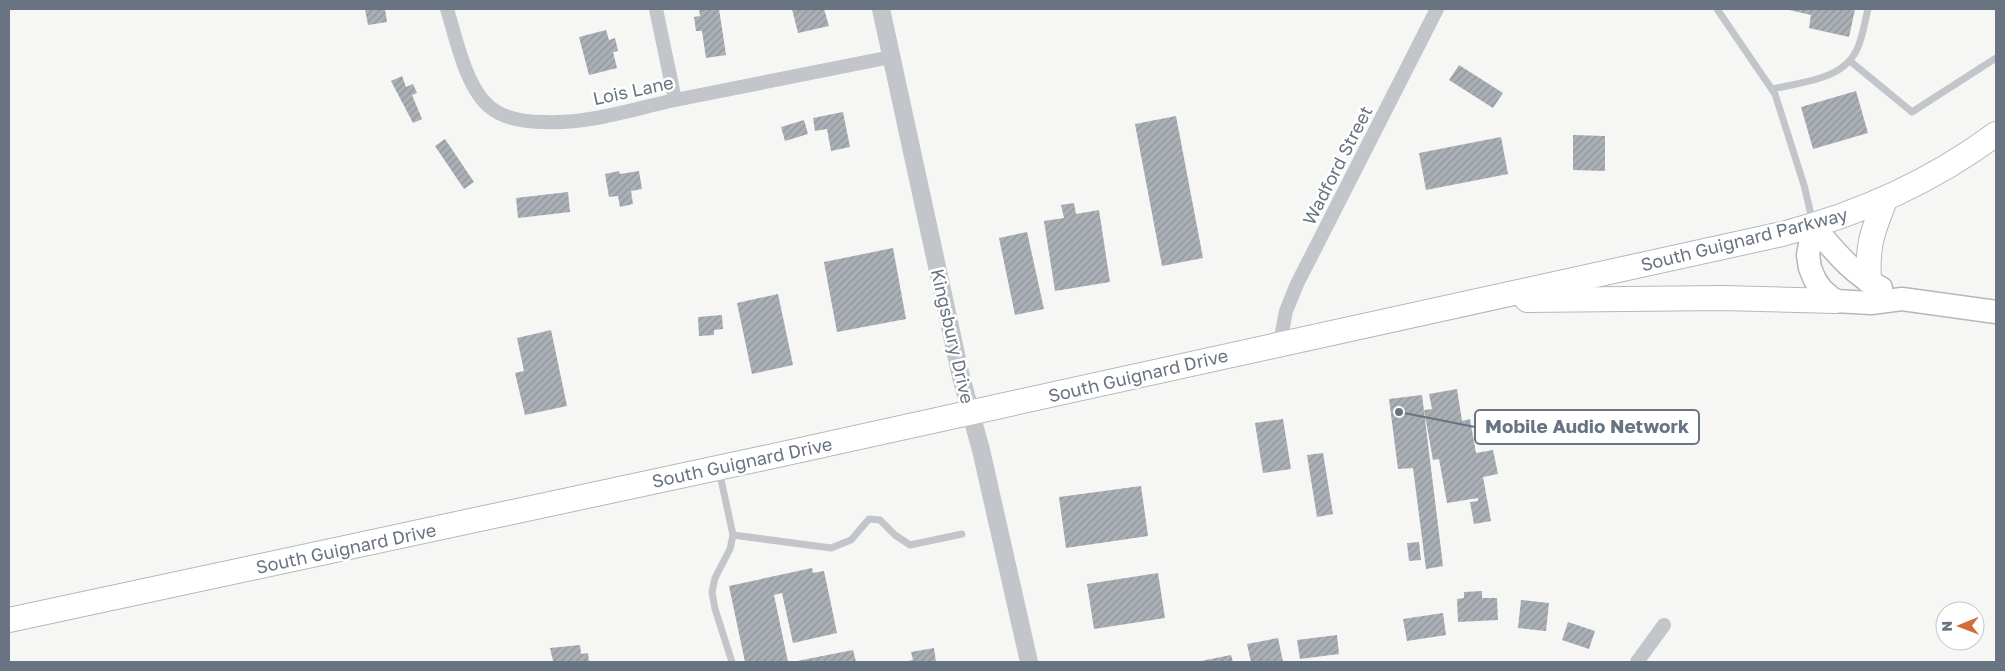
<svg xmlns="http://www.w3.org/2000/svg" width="2005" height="671" viewBox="0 0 2005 671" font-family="'Golos Text',sans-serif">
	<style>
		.building { fill: url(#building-hatch) }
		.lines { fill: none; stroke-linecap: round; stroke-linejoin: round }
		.primary-casing { stroke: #b4b7bb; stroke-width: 25 }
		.trunk-casing { stroke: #b5b8bb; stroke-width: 26 }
		.service { stroke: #c2c5c9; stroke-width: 7 }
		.minor { stroke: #c2c5c9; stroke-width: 14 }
		.tertiary { stroke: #c2c5c9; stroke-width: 18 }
		.primary { stroke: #fff; stroke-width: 22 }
		.trunk { stroke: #fff; stroke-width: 24 }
		.labels { text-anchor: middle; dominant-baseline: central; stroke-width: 5; stroke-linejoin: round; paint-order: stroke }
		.street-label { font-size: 18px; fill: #687482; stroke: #fff }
		.leader { fill: none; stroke: #687482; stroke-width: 2 }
		.callout-dot { fill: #687482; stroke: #fff; stroke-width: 2 }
		.callout { fill: #fff; stroke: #687482; stroke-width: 2 }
		.callout-label { font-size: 19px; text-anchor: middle; font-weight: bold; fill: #687482 }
	</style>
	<defs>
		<pattern id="building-hatch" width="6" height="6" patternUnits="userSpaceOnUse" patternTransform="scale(1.25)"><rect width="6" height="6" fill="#aab0b6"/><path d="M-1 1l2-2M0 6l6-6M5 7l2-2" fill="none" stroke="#8e9499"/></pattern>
	</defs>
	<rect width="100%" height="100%" fill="#f6f6f4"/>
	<g class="building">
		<polygon points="365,9 385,9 387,22 368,25"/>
		<polygon points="699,9 719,9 726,55 706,58 702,31 696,31 694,17 700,16"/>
		<polygon points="792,9 824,9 829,26 798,33"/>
		<polygon points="1785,9 1855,9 1849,37 1809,28 1811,15"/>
		<polygon points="606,30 609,40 615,38 618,51 613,52 617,68 589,75 579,37"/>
		<polygon points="1459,65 1503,93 1493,108 1449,80"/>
		<polygon points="402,76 406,87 413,84 417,93 412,95 422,119 413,123 391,81"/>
		<polygon points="1856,91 1868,133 1813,149 1801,107"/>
		<polygon points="843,112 850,147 831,151 827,129 815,131 813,118"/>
		<polygon points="1176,116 1203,258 1162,266 1135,124"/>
		<polygon points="804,120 808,134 785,141 781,127"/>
		<polygon points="1573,135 1605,136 1605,171 1573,170"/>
		<polygon points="1501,137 1508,174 1426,190 1419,153"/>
		<polygon points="445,139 474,182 464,189 435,146"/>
		<polygon points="619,171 620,174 639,171 642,189 631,191 633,204 620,207 618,196 609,197 605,174"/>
		<polygon points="568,192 570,212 518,218 516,198"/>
		<polygon points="1074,203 1076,214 1099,210 1110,282 1055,291 1044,221 1064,218 1061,205"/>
		<polygon points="1027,232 1044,309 1015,315 999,238"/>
		<polygon points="893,248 906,319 837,332 824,262"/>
		<polygon points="778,294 793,365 752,374 737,303"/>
		<polygon points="722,315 723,329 714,330 714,335 699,336 698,317"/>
		<polygon points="551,330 567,406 525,415 515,373 524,371 517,338"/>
		<polygon points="1457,389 1462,421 1470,419 1476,453 1493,450 1498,474 1483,477 1491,521 1474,524 1470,502 1478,501 1478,498 1447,503 1439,459 1433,460 1424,410 1432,409 1429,394"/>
		<polygon points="1422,395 1443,566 1426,569 1413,468 1398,469 1389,399"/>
		<polygon points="1283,419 1291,469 1263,473 1255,423"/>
		<polygon points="1323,453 1333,514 1317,517 1307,455"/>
		<polygon points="1141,486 1148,536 1066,548 1059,497"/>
		<polygon points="1419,542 1421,560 1409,561 1407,543"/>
		<polygon points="812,568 813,573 824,571 837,633 793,643 782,593 774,595 788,662 745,662 729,586"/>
		<polygon points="1158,573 1165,618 1094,629 1087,584"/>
		<polygon points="1482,591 1482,598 1497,598 1498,620 1458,622 1457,599 1464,598 1464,592"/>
		<polygon points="1521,600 1549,603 1546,631 1518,628"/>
		<polygon points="1443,613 1446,635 1407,641 1403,619"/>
		<polygon points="1568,622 1595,631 1589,649 1562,640"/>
		<polygon points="1337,635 1339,654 1300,659 1297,640"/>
		<polygon points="1278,638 1283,662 1251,662 1247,644"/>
		<polygon points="580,645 581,654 588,653 589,662 549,662 553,661 550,648"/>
		<polygon points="934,648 936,662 902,662 913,660 911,652"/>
		<polygon points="853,650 856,662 797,662 797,661"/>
		<polygon points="1231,655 1233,662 1201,662 1201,661"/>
	</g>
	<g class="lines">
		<defs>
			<g id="primary">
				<polyline points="1813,226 1808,255 1810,268 1815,280 1822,290 1835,301 1871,303 1902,299 1996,312"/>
				<path d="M1813,226C1833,249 1853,275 1881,288"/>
			</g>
			<g id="trunk">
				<path d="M1869,281C1867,245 1872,233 1885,200"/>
				<polyline points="1527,300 1723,298 1835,301"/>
				<path d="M9,620L764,458L1782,234C1860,214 1931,182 1996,134"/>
			</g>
		</defs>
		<use href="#primary" class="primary-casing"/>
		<use href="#trunk" class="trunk-casing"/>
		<g class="service">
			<polyline points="1717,9 1775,94 1804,185 1813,223"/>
			<polyline points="1850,61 1912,112 1996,58"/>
			<path d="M1772,89C1802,82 1845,80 1858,47C1863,35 1865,21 1868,9"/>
			<polyline points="719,470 733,535 730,549 715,578 712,592 715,609 732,662"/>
			<polyline points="733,535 831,548 851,540 869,519 880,520 895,535 910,545 962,534"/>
		</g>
		<g class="minor">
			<path d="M447,9C456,38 466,89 491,108C505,119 527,122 545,122C589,124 633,109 675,100C747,85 819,71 891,57"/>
			<polyline points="656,9 675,100"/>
			<polyline points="1280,343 1286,311 1297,284 1437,9"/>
			<polyline points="1637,662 1664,625"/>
		</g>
		<polyline class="tertiary" points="881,9 961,377 981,450 1029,662"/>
		<use href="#primary" class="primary"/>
		<use href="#trunk" class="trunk"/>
	</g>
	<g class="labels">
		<g class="street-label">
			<text transform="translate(633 90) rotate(-12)">Lois Lane</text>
			<text transform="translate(1337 165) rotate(-63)">Wadford Street</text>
			<text transform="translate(1744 239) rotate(-14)">South Guignard Parkway</text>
			<text transform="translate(953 336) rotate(77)">Kingsbury Drive</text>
			<text transform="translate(1138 375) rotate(-13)">South Guignard Drive</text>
			<text transform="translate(742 462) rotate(-12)">South Guignard Drive</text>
			<text transform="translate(346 548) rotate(-12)">South Guignard Drive</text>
		</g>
	</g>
	<path class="leader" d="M1399 412L1475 427"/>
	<circle class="callout-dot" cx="1399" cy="412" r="5"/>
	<rect class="callout" x="1475" y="410" width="224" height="34" rx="5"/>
	<g class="callout-label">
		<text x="1587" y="433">Mobile Audio Network</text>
	</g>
	<rect width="2005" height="671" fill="none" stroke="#687482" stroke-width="20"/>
	<g transform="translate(1960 626) rotate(269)"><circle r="24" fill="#ffffff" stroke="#c3c7cd"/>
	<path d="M0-4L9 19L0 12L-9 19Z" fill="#d36c37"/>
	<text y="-8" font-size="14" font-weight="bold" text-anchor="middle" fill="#687482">N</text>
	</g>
</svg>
